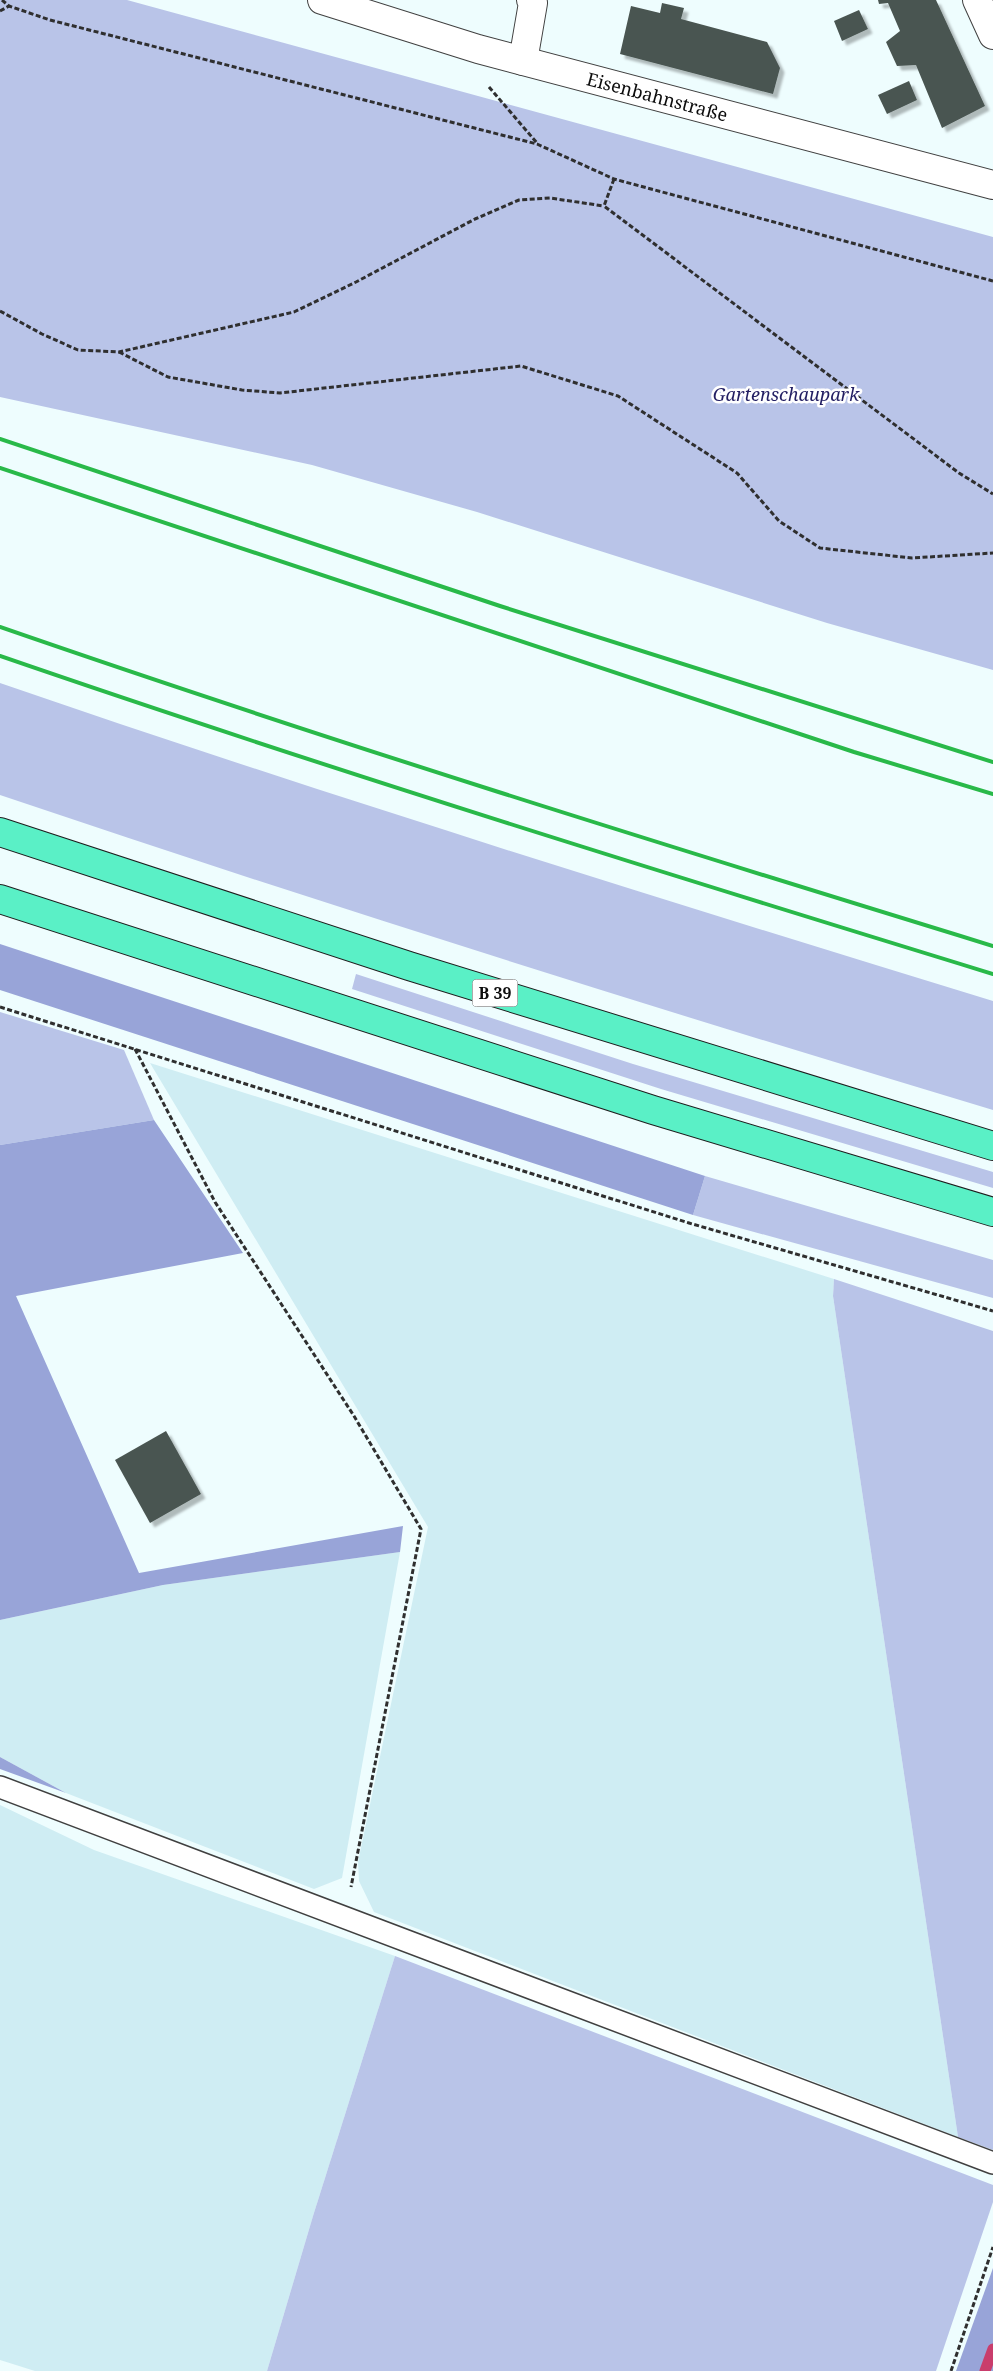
<svg xmlns="http://www.w3.org/2000/svg" width="993" height="2371" viewBox="0 0 993 2371" font-family="'Noto Serif',serif">
	<style>
		.farmland { fill: #cfedf3 }
		.green { fill: #b9c4e8 }
		.forest { fill: #98a4d8 }
		.lines { fill: none; stroke-linecap: round; stroke-linejoin: round }
		.stream { stroke: #c93d6c; stroke-width: 11 }
		.building { fill: #4a5551; filter: url(#shadow) }
		.lane-casing { stroke: #404040; stroke-width: 24 }
		.street-casing { stroke: #404040; stroke-width: 30 }
		.highway-casing { stroke: #1e1e1e; stroke-width: 30 }
		.path { stroke: #2f2f2f; stroke-width: 3; stroke-dasharray: 5 2.5; stroke-linecap: butt }
		.lane { stroke: #fff; stroke-width: 21 }
		.street { stroke: #fff; stroke-width: 28 }
		.highway { stroke: #5af0c6; stroke-width: 28 }
		.rail { stroke: #29b949; stroke-width: 4 }
		.labels { text-anchor: middle; dominant-baseline: central; stroke-width: 5; stroke-linejoin: round; paint-order: stroke }
		.shield { fill: #fff; stroke: #565656; stroke-width: 1 }
		.shield-label { font-size: 16px; font-weight: bold; fill: #0d0d0d }
		.street-label { font-size: 18px; fill: #0d0d0d; stroke: #fff }
		.park-label { font-size: 18px; font-style: italic; fill: #231f63; stroke: #fff }
	</style>
	<defs>
		<filter id="shadow"><feDropShadow dx="4.5" dy="4.5" stdDeviation="1" flood-color="#0004"/></filter>
	</defs>
	<rect width="100%" height="100%" fill="#eefdfe"/>
	<g class="farmland">
		<polygon points="150,1063 834,1279 833,1296 958,2137 374,1912 359,1881 358,1862 428,1527"/>
		<polygon points="400,1552 342,1878 314,1889 66,1793 0,1757 0,1620 163,1585"/>
		<polygon points="0,1805 94,1850 395,1956 313,2216 267,2371 35,2371 0,2360"/>
	</g>
	<g class="green">
		<polygon points="0,0 127,0 993,237 993,670 827,623 477,512 312,465 0,397"/>
		<path d="M0,683C328,796 661,899 993,1001V1110C660,1010 329,906 0,795Z"/>
		<polygon points="356,974 633,1064 993,1172 993,1188 661,1089 352,989"/>
		<polygon points="0,1012 124,1050 154,1120 0,1145"/>
		<polygon points="705,1176 993,1260 993,1298 693,1215"/>
		<polygon points="834,1279 993,1331 993,2150 958,2137 833,1296"/>
		<polygon points="395,1956 993,2185 993,2202 936,2371 267,2371 313,2216"/>
	</g>
	<g class="forest">
		<polygon points="0,944 705,1176 693,1215 0,990"/>
		<polygon points="154,1120 243,1253 16,1296 139,1573 403,1526 400,1552 163,1585 0,1620 0,1145"/>
		<polygon points="0,1757 66,1793 0,1769"/>
		<polygon points="993,2268 993,2371 956,2371"/>
	</g>
	<g class="lines">
		<polyline class="stream" points="985,2371 993,2349"/>
	</g>
	<g class="building">
		<polygon points="878,0 936,0 985,106 942,128 916,65 897,66 886,42 900,31 888,3 879,4"/>
		<polygon points="662,3 684,8 681,19 767,42 780,68 773,94 620,54 631,6 660,13"/>
		<polygon points="859,10 868,29 842,41 834,21"/>
		<polygon points="909,81 917,100 887,114 878,95"/>
		<polygon points="166,1431 201,1494 150,1523 115,1460"/>
	</g>
	<g class="lines">
		<defs>
			<polyline id="lane" points="0,1787 993,2163"/>
			<g id="street">
				<path id="s1" d="M322,0L478,49L993,185"/>
				<polyline points="977,0 993,35"/>
				<polyline points="523,61 533,3 531,0"/>
			</g>
			<g id="highway">
				<polyline points="0,832 409,966 993,1146"/>
				<polyline points="0,899 653,1110 993,1212"/>
			</g>
		</defs>
		<use href="#lane" class="lane-casing"/>
		<use href="#street" class="street-casing"/>
		<use href="#highway" class="highway-casing"/>
		<g class="path">
			<polyline points="2,0 9,6 50,20 537,144 614,179 993,281"/>
			<polyline points="0,11 9,6"/>
			<polyline points="489,87 537,143"/>
			<polyline points="614,179 604,206 959,473 993,494"/>
			<polyline points="0,311 42,334 78,350 119,352 294,312 356,282 475,219 519,200 550,198 604,206"/>
			<polyline points="119,352 168,377 242,390 280,393 521,366 618,396 737,473 779,521 820,548 912,558 993,553"/>
			<polyline points="0,1007 689,1223 993,1311"/>
			<polyline points="135,1049 215,1202 354,1416 421,1529 351,1887"/>
			<polyline points="951,2371 993,2247"/>
		</g>
		<use href="#lane" class="lane"/>
		<use href="#street" class="street"/>
		<use href="#highway" class="highway"/>
		<g class="rail">
			<polyline points="0,439 500,606 993,762"/>
			<polyline points="0,468 854,752 993,794"/>
			<path d="M0,627C329,741 661,844 993,946"/>
			<path d="M0,656C328,769 661,872 993,974"/>
		</g>
	</g>
	<g class="labels">
		<rect class="shield" x="472.5" y="979.5" width="45" height="27" rx="4"/>
		<g class="shield-label">
			<text x="495" y="993">B 39</text>
		</g>
		<g class="street-label">
			<text stroke="none"><textPath href="#s1" startOffset="349">Eisenbahnstraße</textPath></text>
		</g>
		<g class="park-label">
			<text x="786" y="394">Gartenschaupark</text>
		</g>
	</g>
</svg>
